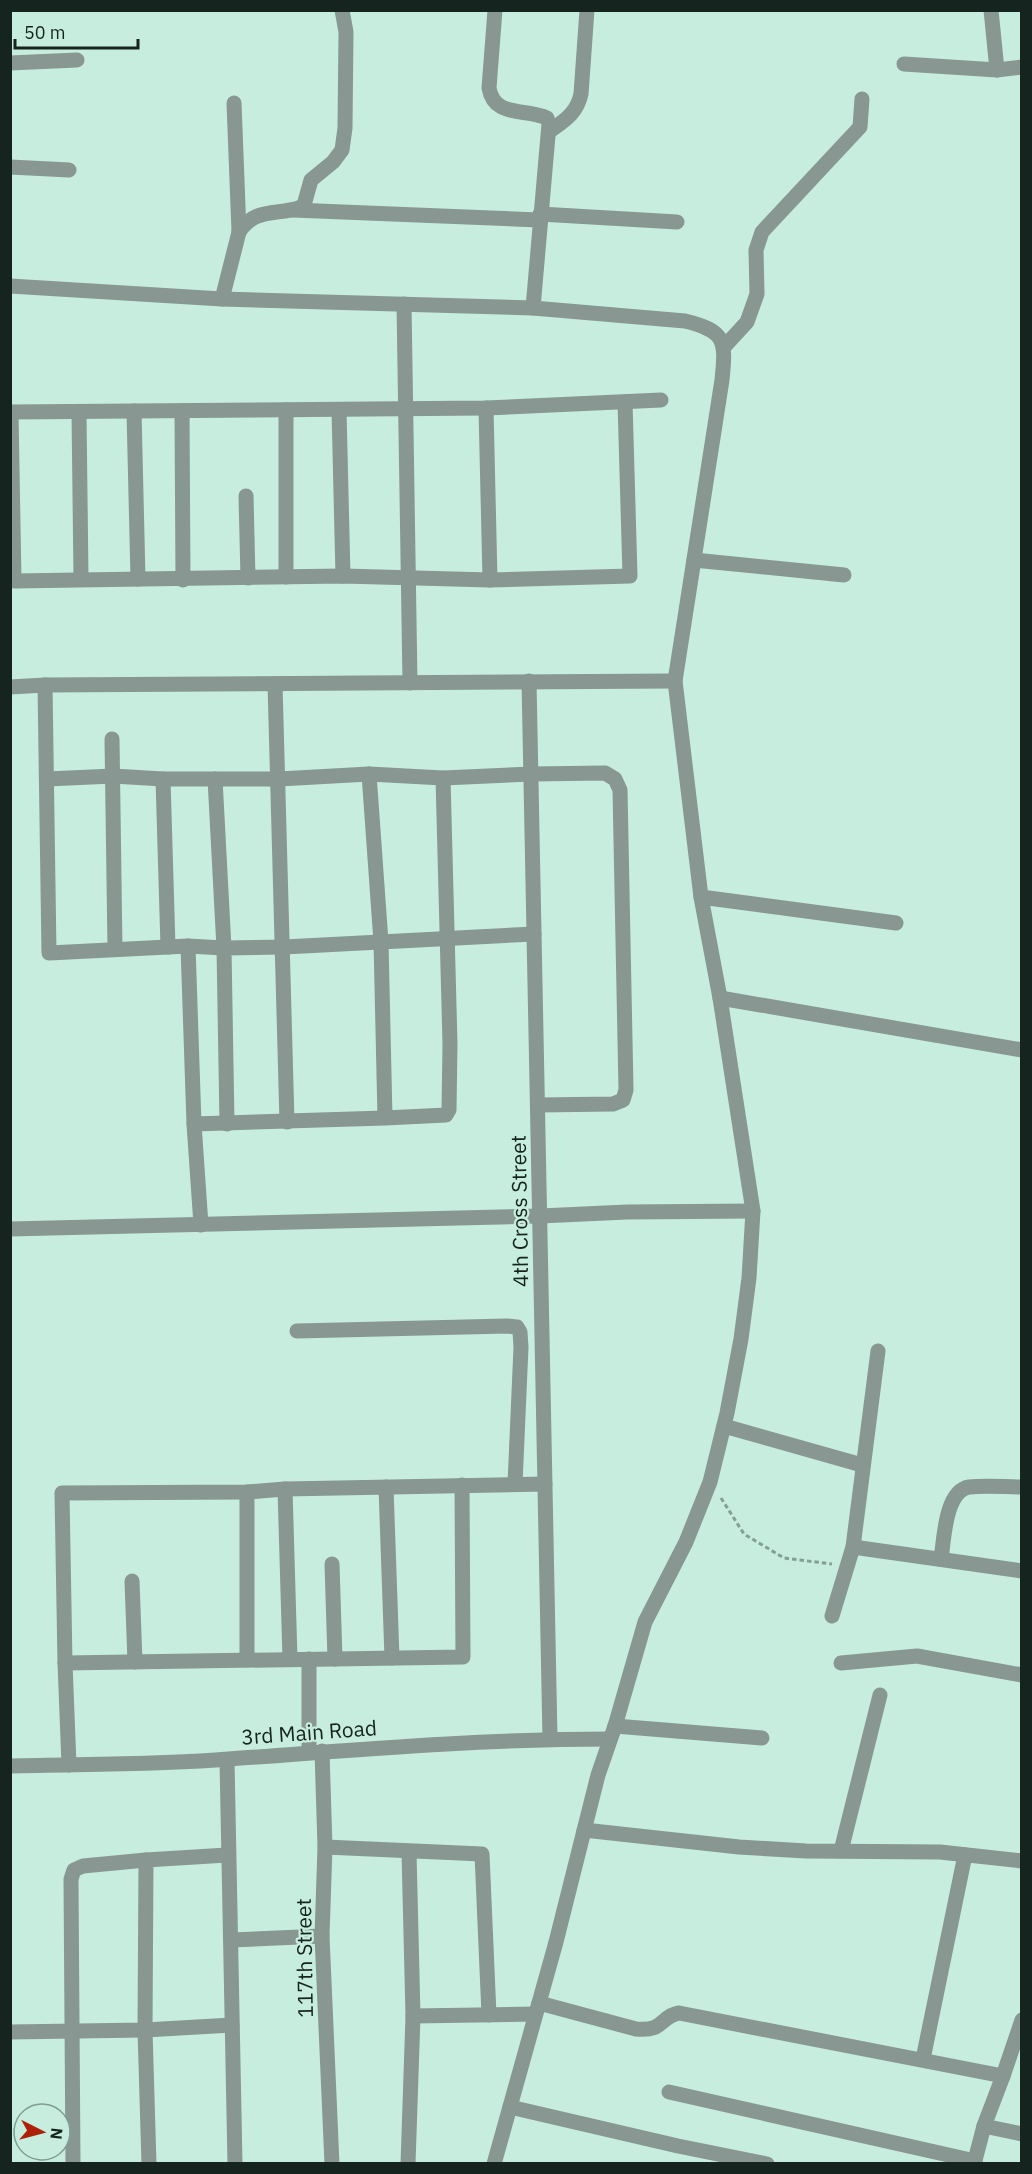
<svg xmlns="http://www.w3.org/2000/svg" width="1032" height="2174" viewBox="0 0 1032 2174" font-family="'IBM Plex Sans',sans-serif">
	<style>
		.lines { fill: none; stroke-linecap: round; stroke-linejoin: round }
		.path { stroke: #83a095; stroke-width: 3; stroke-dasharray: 4.5 3; stroke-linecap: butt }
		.minor { stroke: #889791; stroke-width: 15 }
		.labels { text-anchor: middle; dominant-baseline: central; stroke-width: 4.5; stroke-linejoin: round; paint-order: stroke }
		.street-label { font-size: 21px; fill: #16241f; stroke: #c7edde }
	</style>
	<rect width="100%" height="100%" fill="#c7edde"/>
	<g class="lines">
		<polyline class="path" points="721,1498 744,1534 784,1558 832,1564"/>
		<g class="minor">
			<path d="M495,10L489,88C494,118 525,108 547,118L549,124L533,308"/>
			<polyline points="991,10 997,70"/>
			<polyline points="10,63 77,60"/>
			<polyline points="904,64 997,70 1022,67"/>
			<polyline points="234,103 239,232"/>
			<path d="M550,131C565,120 577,113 581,94L587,10"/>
			<polyline points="10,167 69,170"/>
			<polyline points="293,210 539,220"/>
			<polyline points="540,214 677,222"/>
			<path d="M10,286L222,299L533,308L685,321C726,331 726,341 722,380L675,681L701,897L720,998L753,1211L749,1278L741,1339L727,1413L710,1482L686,1542L645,1622L615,1726L598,1775L556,1942L494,2164"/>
			<path d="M222,299L239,232C254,208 276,215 299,208L304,205L311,180L333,162L342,150L345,128L346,32L342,10"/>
			<polyline points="404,304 410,683"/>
			<polyline points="724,347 747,322 757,294 756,250 762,232 860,127 862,99"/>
			<polyline points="486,408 490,580"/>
			<polyline points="339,410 343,576"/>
			<polyline points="134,411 138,579"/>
			<polyline points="182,411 183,580"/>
			<polyline points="10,412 486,408 661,400"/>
			<polyline points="11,412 14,581 343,576 490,580 630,576 625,402"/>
			<polyline points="79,412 81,578"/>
			<polyline points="246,496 248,578"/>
			<polyline points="694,560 844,575"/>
			<polyline points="286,577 286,410"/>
			<polyline points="529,681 550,1739"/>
			<polyline points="275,684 287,1122"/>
			<polyline points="45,685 49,953 188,946"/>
			<polyline points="10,687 45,685 675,681"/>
			<polyline points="112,739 115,949"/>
			<polyline points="443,778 532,774 605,773 615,779 620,790 626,1090 623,1100 613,1104 538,1105"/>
			<polyline points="47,779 113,776 163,779 279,779 369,774"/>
			<polyline points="163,779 168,947"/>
			<polyline points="701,897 896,923"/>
			<polyline points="720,998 1022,1050"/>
			<polyline points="194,1124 385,1118 381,942 369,774 443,778 450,1044 449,1110 446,1115 385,1118"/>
			<polyline points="227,1124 224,948 284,947 534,934"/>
			<polyline points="201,1225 194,1124 188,946 224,948 215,779"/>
			<polyline points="10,1229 540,1216 627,1212 753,1211"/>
			<polyline points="297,1331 507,1326 517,1327 520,1332 521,1347 515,1484"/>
			<polyline points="724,1426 862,1465"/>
			<polyline points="386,1487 392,1658"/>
			<polyline points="285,1489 290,1659"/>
			<polyline points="247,1492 247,1660"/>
			<polyline points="853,1547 1022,1571"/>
			<path d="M941,1559C944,1540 945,1491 969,1487C986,1485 1005,1487 1022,1487"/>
			<polyline points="332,1564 335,1659"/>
			<polyline points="132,1581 135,1662"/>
			<polyline points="832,1616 853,1547 878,1351"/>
			<polyline points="309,1659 309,1752"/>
			<polyline points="65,1663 463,1657 462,1485"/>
			<polyline points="841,1663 917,1656 1022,1675"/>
			<polyline points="615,1726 762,1738"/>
			<polyline points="322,1751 325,1847 322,1936 332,2164"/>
			<polyline points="227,1760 235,2164"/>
			<polyline points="69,1765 65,1663 62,1493 247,1492 285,1489 545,1484"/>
			<path d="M10,1766C83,1764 156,1765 229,1759C355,1750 482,1739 610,1739"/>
			<polyline points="584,1830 739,1847 806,1851 940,1852 1022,1861"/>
			<polyline points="325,1847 482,1854 489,2015"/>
			<polyline points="841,1851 880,1695"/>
			<polyline points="409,1852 413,2016 535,2014"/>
			<polyline points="231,1940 322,1936"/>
			<path d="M539,2003L636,2029C665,2032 660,2016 679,2013L1003,2076L1022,2020"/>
			<polyline points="10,2032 145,2030 232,2025"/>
			<polyline points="923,2059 965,1855"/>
			<polyline points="669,2092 975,2161"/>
			<polyline points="510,2107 678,2146 767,2164"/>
			<polyline points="984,2126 1022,2134"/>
			<polyline points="73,2164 71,1879 74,1870 83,1866 146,1860"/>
			<polyline points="149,2164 145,2030 146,1860 227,1855"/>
			<polyline points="408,2164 413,2016"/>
			<polyline points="974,2164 984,2126 1003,2076"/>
		</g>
	</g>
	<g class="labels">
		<g class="street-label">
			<text transform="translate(519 1211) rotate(-91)">4th Cross Street</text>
			<text transform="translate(309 1732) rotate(-4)">3rd Main Road</text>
			<text transform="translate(304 1958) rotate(-91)">117th Street</text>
		</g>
	</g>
	<rect width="1032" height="2174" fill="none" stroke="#16241f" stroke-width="24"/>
	<g transform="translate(42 2132) rotate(96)"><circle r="28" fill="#c7edde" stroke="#809d92" stroke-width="1.5"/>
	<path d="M0-4.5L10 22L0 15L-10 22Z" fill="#ae2009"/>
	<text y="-9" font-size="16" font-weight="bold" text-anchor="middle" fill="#16241f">N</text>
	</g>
	<path d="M15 39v9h123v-9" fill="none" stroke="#16241f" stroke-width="3"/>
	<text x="24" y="39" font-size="18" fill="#16241f" stroke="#c7edde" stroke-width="4.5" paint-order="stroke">50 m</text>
</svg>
